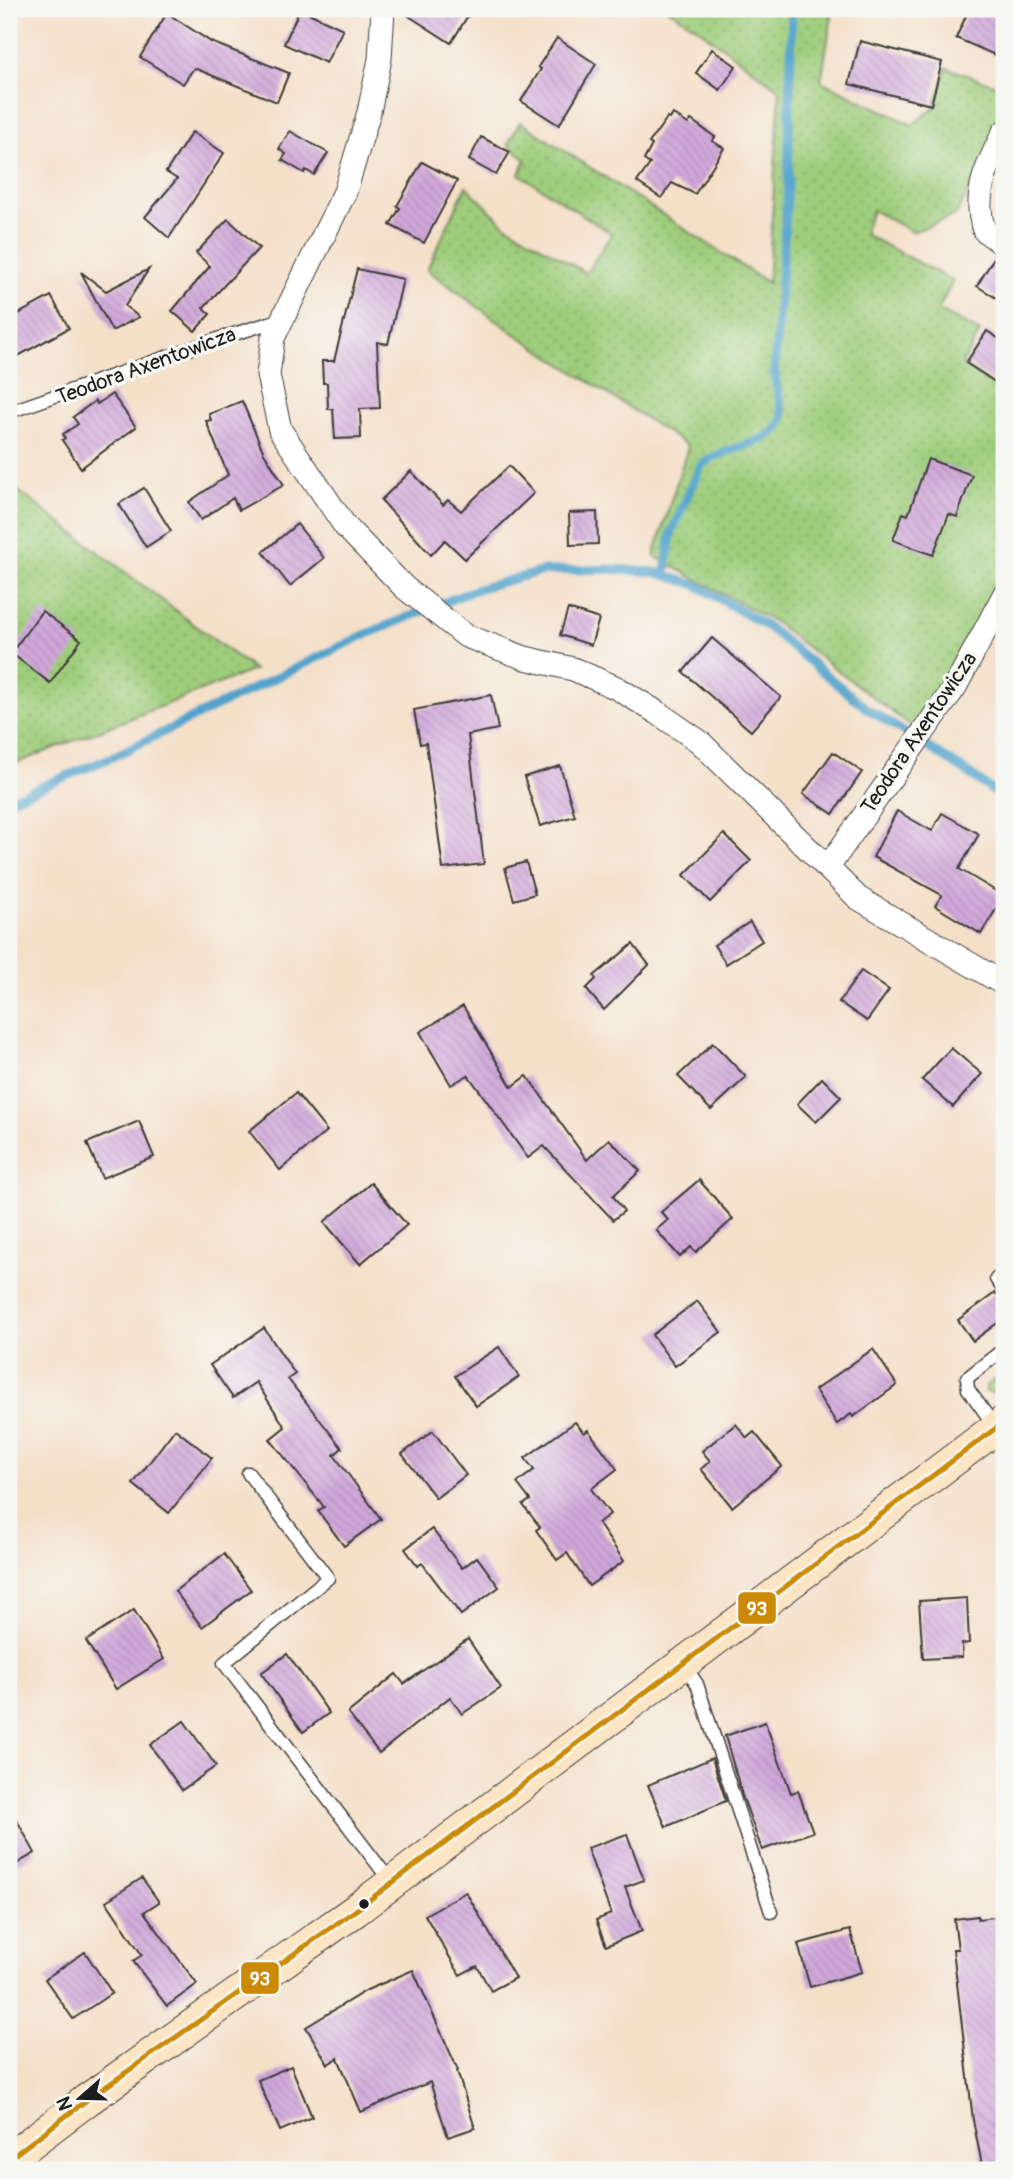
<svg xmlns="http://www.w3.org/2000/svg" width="1013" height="2179" viewBox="0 0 1013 2179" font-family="Pangolin,sans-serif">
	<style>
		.grass { fill: url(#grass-dots); stroke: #5e744c; stroke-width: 2 }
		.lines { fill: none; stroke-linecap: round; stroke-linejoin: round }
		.stream { stroke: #51a3cc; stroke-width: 9 }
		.building { fill: url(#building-back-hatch) }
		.lane-casing { stroke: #3c3936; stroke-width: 15 }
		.street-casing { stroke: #3c3936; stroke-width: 25 }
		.secondary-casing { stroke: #3c3936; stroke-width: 34 }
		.lane { stroke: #fff; stroke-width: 12 }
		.street { stroke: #fff; stroke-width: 23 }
		.secondary { stroke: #fce5c4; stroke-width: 32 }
		.bus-1-casing { stroke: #f6f6f2; stroke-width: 10 }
		.bus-1 { stroke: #cb8a06; stroke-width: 5 }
		.bus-dot { fill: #1c1c1c; stroke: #f6f6f2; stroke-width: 2.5 }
		.labels { text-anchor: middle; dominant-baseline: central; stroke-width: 7; stroke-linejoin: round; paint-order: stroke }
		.street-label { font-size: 21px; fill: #1c1c1c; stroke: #f6f6f2 }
		.line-badge { stroke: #f6f6f2; stroke-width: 2.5 }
		.badge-label { font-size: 19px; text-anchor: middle; font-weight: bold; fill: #fff }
	</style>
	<defs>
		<pattern id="grass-dots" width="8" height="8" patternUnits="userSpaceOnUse" patternTransform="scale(1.75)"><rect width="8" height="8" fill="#9fcd7b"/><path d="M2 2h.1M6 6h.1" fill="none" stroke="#88af6a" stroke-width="1.8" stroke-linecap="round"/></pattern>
		<pattern id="building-back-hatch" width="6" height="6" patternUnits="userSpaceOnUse" patternTransform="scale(1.75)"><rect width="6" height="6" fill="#d0a8da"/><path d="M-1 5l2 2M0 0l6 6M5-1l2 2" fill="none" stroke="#b290ba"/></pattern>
	</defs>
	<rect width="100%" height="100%" fill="#f6f6f2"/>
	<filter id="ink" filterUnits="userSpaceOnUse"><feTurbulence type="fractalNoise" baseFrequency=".0143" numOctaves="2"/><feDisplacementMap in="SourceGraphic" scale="14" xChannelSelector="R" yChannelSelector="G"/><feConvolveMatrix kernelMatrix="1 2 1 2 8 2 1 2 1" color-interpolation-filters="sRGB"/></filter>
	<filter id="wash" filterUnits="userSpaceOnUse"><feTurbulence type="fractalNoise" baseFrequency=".00686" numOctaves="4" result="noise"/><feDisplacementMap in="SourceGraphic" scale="28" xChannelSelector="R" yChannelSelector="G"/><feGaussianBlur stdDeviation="1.57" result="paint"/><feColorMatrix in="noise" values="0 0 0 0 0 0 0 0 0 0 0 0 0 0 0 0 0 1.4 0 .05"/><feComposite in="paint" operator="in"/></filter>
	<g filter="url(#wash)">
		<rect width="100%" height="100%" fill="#f4e0c9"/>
		<g class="grass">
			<polygon points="668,9 829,9 832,16 821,81 912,125 934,108 947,68 1004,88 1004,123 956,215 913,232 872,210 864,234 953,281 938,310 980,332 962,364 1004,392 1004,581 980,629 943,686 912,727 773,621 654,556 688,446 511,331 427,270 466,186 503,223 586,273 612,234 519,174 526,160 508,144 520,122 768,283 780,90 696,27"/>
			<polygon points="9,484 254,670 9,766"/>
			<polygon points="1004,1373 1004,1387 991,1393 986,1392 986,1386"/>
		</g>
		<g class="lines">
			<g class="stream">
				<polyline points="665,575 671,534 701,465 713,457 765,438 777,429 783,417 774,371 788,187 792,9"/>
				<polyline points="9,800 110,758 362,636 477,589 543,571 611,569 654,572 696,585 768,627 866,708 964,770 1004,799"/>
			</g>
		</g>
		<g id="blocks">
			<g class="building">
				<polygon points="300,9 343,29 326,63 284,44"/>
				<polygon points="398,9 472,9 451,43"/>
				<polygon points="969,9 1004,9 1004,59 956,38"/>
				<polygon points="167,13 211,42 289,73 277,102 194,68 183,84 140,57"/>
				<polygon points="557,38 596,64 559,125 521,101 541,69 538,67"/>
				<polygon points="860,41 942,62 931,105 849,84"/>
				<polygon points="712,49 736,66 720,90 696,73"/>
				<polygon points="673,114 688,124 691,120 715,137 712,141 724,148 695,194 672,183 661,198 637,182 650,164 644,160 652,145 649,143 667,118 670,119"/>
				<polygon points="290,131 328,153 314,175 306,170 304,173 282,160 286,154 279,149"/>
				<polygon points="192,132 224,153 169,238 145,217 177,179 166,172"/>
				<polygon points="481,137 510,152 496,175 469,160"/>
				<polygon points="422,162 457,181 424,243 390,225 400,208 397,206"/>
				<polygon points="228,219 259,248 203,308 210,314 195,331 172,311 210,266 196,253"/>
				<polygon points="995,256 1004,259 1004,303 977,286"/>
				<polygon points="149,269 125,306 139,317 112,331 81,272 106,291"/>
				<polygon points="357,269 403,279 388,344 377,342 380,408 360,409 361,438 335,439 333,409 328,409 327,383 323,383 322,361 334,361"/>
				<polygon points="51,296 69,328 9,361 9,319"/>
				<polygon points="987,331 1004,342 1004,388 966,363"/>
				<polygon points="112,394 136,427 81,468 62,440 65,438 63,434 78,424 73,417 95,401 97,404"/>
				<polygon points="242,401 263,451 284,485 239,510 233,498 201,520 189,502 228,475 206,421 211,420 209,414"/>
				<polygon points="928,459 972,475 957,517 949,514 933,555 893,540 903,513 908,515"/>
				<polygon points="509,466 534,493 465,559 445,540 431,555 381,500 411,471 443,505 448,500 461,511"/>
				<polygon points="144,488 171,531 146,547 119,504"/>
				<polygon points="597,512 598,544 570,545 569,513"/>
				<polygon points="297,524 324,558 290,586 263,552"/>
				<polygon points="568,609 599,619 591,645 560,635"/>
				<polygon points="42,611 81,640 50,683 11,653"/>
				<polygon points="712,638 781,697 751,731 683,672"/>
				<polygon points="491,695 498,729 468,735 484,864 443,869 426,743 420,744 414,710"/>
				<polygon points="833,752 862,772 833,814 803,794"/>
				<polygon points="560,766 575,816 540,826 524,777"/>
				<polygon points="897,811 932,831 942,813 979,834 959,869 1004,896 981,934 935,906 942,895 873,857"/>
				<polygon points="724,834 751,861 710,902 684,875"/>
				<polygon points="526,862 535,894 514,900 505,868"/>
				<polygon points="750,922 762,941 726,964 714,945"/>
				<polygon points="633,944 649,965 604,1010 586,989 596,979 594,976"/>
				<polygon points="861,971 889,990 867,1021 839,1002"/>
				<polygon points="463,1006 512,1087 527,1076 587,1160 609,1139 640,1171 613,1196 624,1211 613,1220 544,1146 528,1158 468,1075 451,1085 420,1032"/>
				<polygon points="713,1043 746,1077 711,1110 678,1076"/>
				<polygon points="951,1048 982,1074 953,1107 922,1080"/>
				<polygon points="822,1078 841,1097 816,1122 797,1104"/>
				<polygon points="296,1093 327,1131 280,1170 249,1131"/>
				<polygon points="139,1121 154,1157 102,1178 87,1143"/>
				<polygon points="699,1180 733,1219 696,1252 691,1247 680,1257 656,1230 668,1220 661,1212"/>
				<polygon points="371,1183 407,1225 360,1264 324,1222"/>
				<polygon points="995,1293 1004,1299 1004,1318 973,1341 958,1320"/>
				<polygon points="697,1301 721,1332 675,1366 652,1335"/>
				<polygon points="264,1328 295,1374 288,1379 342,1448 334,1455 381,1519 344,1546 318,1511 324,1507 270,1439 285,1427 256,1382 233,1398 210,1365"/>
				<polygon points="499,1347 519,1377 476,1406 455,1376"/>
				<polygon points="873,1349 897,1385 853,1417 851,1414 837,1424 815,1390"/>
				<polygon points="575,1422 584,1433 588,1430 617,1469 591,1489 610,1514 598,1523 624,1561 589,1586 567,1553 557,1560 536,1530 540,1527 523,1505 530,1500 517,1483 534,1470 525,1458"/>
				<polygon points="736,1424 747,1438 754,1432 782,1466 732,1507 701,1469 710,1461 702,1451"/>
				<polygon points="175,1429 212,1458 169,1513 133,1484"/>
				<polygon points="433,1431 466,1475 436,1498 402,1454"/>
				<polygon points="432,1529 462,1568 477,1557 499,1587 461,1615 422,1563 418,1566 405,1549"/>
				<polygon points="224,1554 251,1590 202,1627 175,1591"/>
				<polygon points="967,1598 969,1643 962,1644 962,1657 923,1659 919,1601"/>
				<polygon points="134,1610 164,1659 116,1689 86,1641"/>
				<polygon points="468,1639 501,1688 462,1714 450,1697 379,1753 348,1713 396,1674 404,1684"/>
				<polygon points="287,1654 329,1713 303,1732 261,1673"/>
				<polygon points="184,1721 216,1766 182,1790 150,1745"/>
				<polygon points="765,1722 791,1793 798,1791 813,1832 762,1850 742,1795 725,1736"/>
				<polygon points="712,1758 726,1801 666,1827 648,1785"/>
				<polygon points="9,1806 35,1853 9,1868"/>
				<polygon points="627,1834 644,1880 625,1887 642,1931 606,1946 596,1920 611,1914 587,1848"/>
				<polygon points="142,1878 159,1902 144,1912 197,1984 167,2006 133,1961 142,1955 106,1901"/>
				<polygon points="466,1892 515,1978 491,1991 477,1966 460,1975 425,1915"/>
				<polygon points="978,1916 978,1919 1004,1916 1004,2170 983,2170 973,2120 953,1949 958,1949 954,1919"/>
				<polygon points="850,1930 862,1972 810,1987 798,1944"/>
				<polygon points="85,1952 112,1993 73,2019 45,1979"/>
				<polygon points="413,1970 458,2070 457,2071 475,2128 448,2137 430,2082 361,2112 338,2058 328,2064 306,2027 367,1990"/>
				<polygon points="291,2066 312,2117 280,2131 258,2080"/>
			</g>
		</g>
	</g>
	<g filter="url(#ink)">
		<use href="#blocks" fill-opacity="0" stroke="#3c3936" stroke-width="2"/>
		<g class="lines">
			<defs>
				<g id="lane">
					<polyline points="9,412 218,339 282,319"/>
					<polyline points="1004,1274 996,1279 1004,1290"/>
					<polyline points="996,1428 968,1389 967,1378 1004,1349"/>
					<polyline points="248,1473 328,1578 224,1663 391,1882"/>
					<polyline points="684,1665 697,1684 771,1912"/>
				</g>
				<g id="street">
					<polyline points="383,9 380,59 369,112 345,192 273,338 268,375 280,430 345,526 405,588 466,636 525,658 573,669 617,688 658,713 700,742 858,898 1004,984"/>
					<path d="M1004,132C988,164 972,194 984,230L1004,245"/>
					<polyline points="828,867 955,687 1004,595"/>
				</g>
				<polyline id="secondary" points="9,2159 87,2100 356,1910 1004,1422"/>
			</defs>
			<use href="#lane" class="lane-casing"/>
			<use href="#street" class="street-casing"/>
			<use href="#secondary" class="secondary-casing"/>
			<use href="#lane" class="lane"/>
			<use href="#street" class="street"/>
			<use href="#secondary" class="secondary"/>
			<defs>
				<polyline id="bus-1" points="9,2159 87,2100 356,1910 1004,1422"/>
			</defs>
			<use href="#bus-1" class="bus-1-casing"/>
			<use href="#bus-1" class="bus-1"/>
		</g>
	</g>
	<circle class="bus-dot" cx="364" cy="1904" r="6"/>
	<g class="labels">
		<g class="street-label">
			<text transform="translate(146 366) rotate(-20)">Teodora Axentowicza</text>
			<text transform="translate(919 733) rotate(-56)">Teodora Axentowicza</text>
		</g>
	</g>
	<g class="line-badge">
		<rect x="737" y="1591" width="40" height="34" rx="7" fill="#cb8a06"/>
		<rect x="240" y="1961" width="40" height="34" rx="7" fill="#cb8a06"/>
	</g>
	<g class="badge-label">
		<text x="757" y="1615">93</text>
		<text x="260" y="1985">93</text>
	</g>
	<rect width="1013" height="2179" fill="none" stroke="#f6f6f2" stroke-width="35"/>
	<g transform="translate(80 2098) rotate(250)" stroke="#f6f6f2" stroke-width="5" paint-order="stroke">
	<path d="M0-5L12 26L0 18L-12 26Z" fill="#1c1c1c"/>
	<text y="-10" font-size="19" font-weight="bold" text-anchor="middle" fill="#1c1c1c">N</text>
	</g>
</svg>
